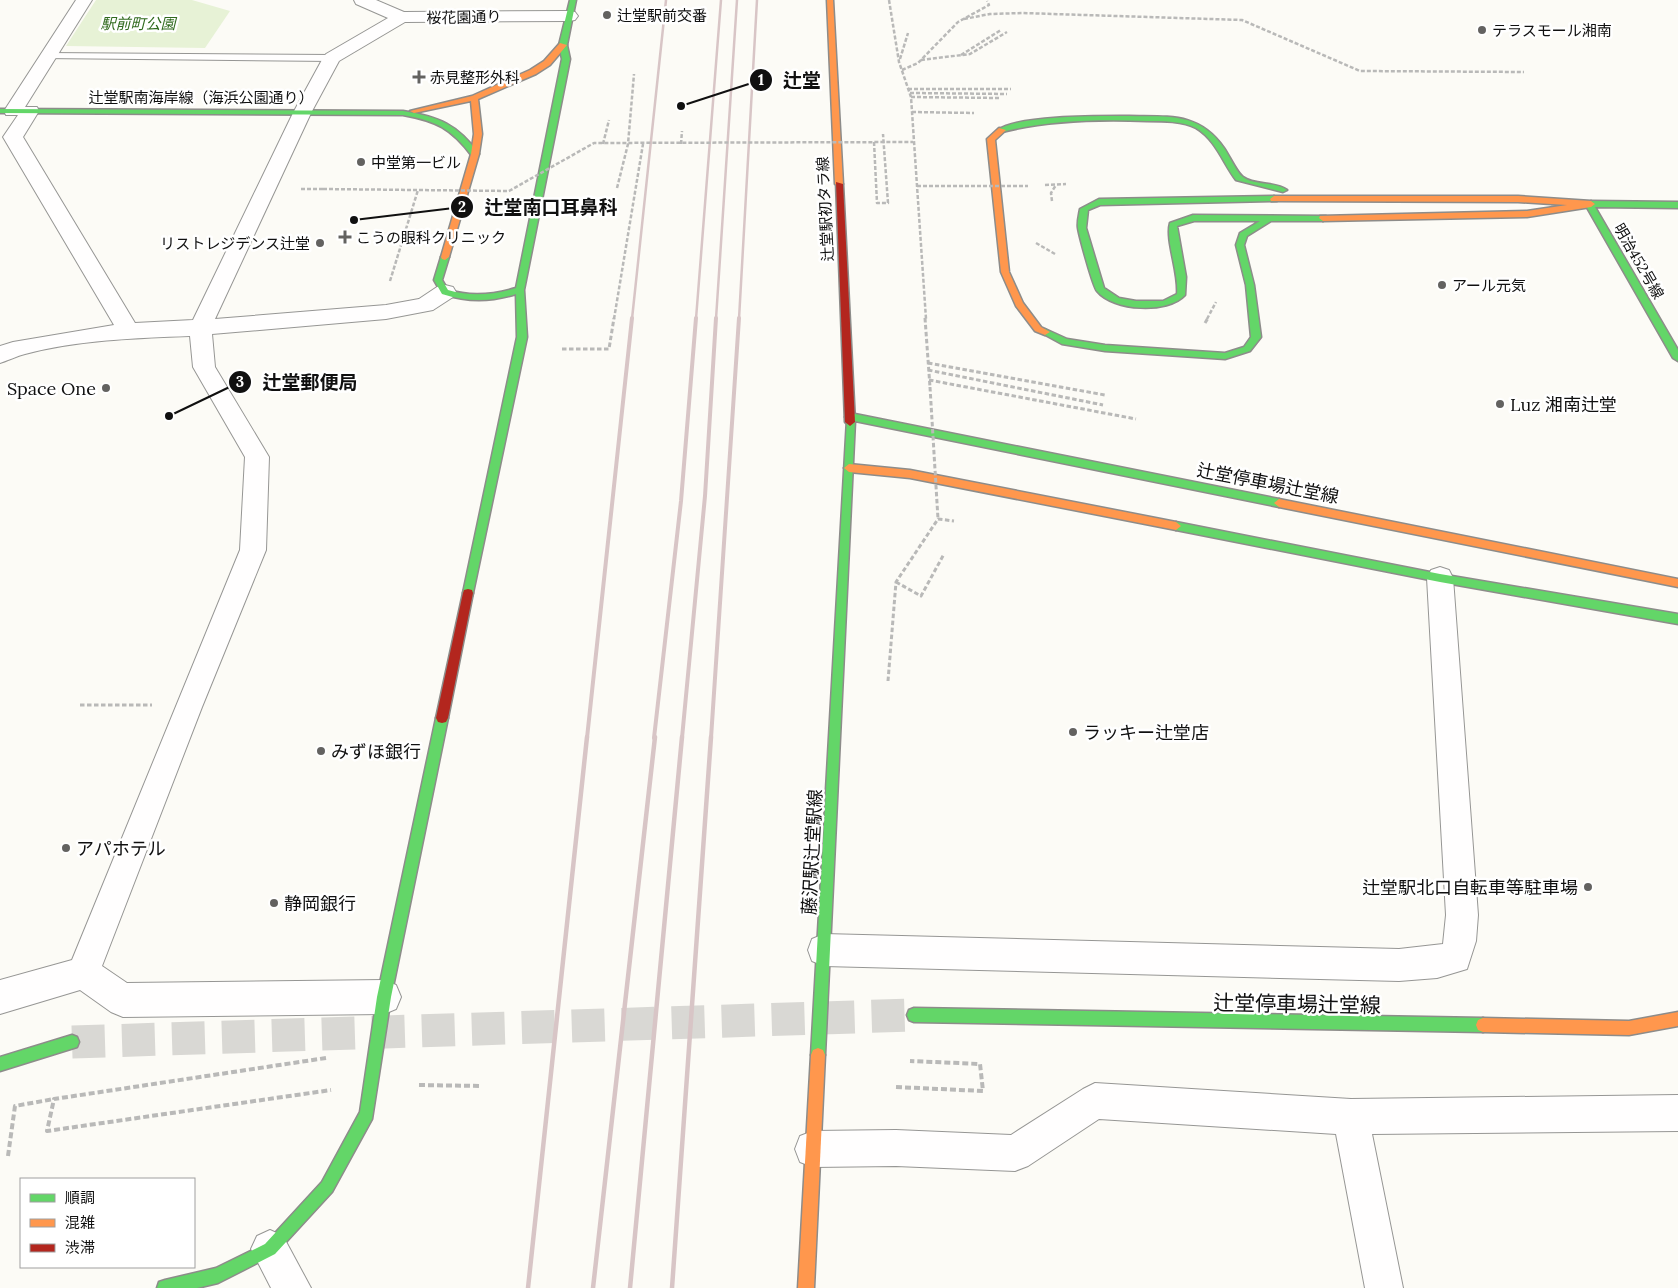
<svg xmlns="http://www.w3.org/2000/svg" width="1678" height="1288" viewBox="0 0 1678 1288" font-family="Lora,'Noto Sans JP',serif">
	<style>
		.green { fill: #e7f2d6 }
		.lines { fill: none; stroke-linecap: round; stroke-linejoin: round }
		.secondary-tunnel { stroke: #d9d8d4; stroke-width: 33; stroke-dasharray: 33 17; stroke-linecap: butt }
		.lane-casing { stroke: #969694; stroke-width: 2 }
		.street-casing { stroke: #969694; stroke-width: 2 }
		.fast-casing { stroke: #8d8c8a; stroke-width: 3 }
		.slow-casing { stroke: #8d8c8a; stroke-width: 3 }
		.jam-casing { stroke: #8d8c8a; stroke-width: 3 }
		.path-far2 { stroke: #b9b9b8; stroke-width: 2.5; stroke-dasharray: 4 2; stroke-linecap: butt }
		.path-far1 { stroke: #b9b9b8; stroke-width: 3; stroke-dasharray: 4.5 2.5; stroke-linecap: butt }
		.path { stroke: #b9b9b8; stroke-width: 4; stroke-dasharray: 6 3; stroke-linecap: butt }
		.lane { fill: #fffefe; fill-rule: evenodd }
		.street { fill: #fffefe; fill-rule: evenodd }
		.fast { fill: #63d668; fill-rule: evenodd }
		.slow { fill: #ff974d; fill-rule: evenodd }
		.jam { fill: #b3261e; fill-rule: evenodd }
		.rail-far2 { stroke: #d8c5c6; stroke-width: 2.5 }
		.rail-far1 { stroke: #d8c5c6; stroke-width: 4 }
		.rail { stroke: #d8c5c6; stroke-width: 4.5 }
		.path-bridge-far1 { stroke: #b9b9b8; stroke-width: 2.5; stroke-dasharray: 4 2; stroke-linecap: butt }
		.path-bridge { stroke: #b9b9b8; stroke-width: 3; stroke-dasharray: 4.5 2.5; stroke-linecap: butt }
		.poi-dot { fill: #636260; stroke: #fff; stroke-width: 2 }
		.labels { text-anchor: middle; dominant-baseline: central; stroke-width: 5; stroke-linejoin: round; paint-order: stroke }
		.far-poi-label { font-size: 15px; fill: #101010; stroke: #fff; text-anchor: start }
		.far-street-label { font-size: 15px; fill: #101010; stroke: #fff }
		.far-park-label { font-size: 15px; font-style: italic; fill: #306a1e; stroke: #fff }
		.poi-label { font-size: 18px; fill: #101010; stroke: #fff; text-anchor: start }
		.street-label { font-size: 18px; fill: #101010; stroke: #fff }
		.near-street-label { font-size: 21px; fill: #101010; stroke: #fff }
		.leader { fill: none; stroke: #101010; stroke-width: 2 }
		.callout-dot { fill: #101010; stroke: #fff; stroke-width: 2 }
		.mark-label { font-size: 15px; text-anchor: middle; font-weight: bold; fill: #fff }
		.callout-label { font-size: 19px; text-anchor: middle; font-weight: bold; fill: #101010; stroke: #fff; stroke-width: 5; stroke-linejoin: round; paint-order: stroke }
	</style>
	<rect width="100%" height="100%" fill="#fcfbf6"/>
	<polygon class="green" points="96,0 192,0 230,11 205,48 66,46"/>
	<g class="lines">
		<polyline class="secondary-tunnel" points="72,1042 914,1015"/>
		<defs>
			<polygon id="lane" points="47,53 332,55 338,58 332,61 43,58 41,56"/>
			<g id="street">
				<path d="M76,0H92L25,107H37L39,111L23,137L135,323L193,320L293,113L323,58L326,54L388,18L356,4L354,0H376L404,12L569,11L575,12L578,16L575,20L569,21L405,22L339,61L311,113L215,319L386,305L419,299L437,287L445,285L453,287L456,292L453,297L433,310L386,319L212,334L215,367L269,457L266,550L202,707L102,966L127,983L384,980L396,985L401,997L396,1009L384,1014L123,1017L111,1012L80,990L0,1014V980L72,960L240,550L245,457L193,367L190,336C135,338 78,340 25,354C17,356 9,360 0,363V346L13,342L114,325L3,137L18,115H6L4,111Z"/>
				<polygon points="1440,567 1449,570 1453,578 1478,915 1476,941 1467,969 1437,978 1399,981 824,966 812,961 808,950 812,939 824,934 1399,949 1443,944 1446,915 1427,578 1431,570"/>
				<polygon points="1095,1083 1351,1099 1678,1095 1678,1131 1372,1134 1403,1288 1365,1288 1336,1134 1099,1119 1028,1166 1015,1171 896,1166 813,1167 800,1162 795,1149 800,1136 813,1131 896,1130 1011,1135 1083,1089"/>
				<polygon points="270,1230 283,1236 311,1288 271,1288 251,1249 257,1236"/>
			</g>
			<g id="fast">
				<path d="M570,0H576L567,45L570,59L524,290L527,337L473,593L472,596H464L463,593L517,337L516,294C490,302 468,302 442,294L434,280L441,257L445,254L449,257L442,280L448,290C471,297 493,295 516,288L562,59L559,45Z"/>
				<path d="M0,109L403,111C439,117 457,124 479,154L472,156C451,128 436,121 403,115L0,113Z"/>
				<path d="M1129,116C1169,117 1199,112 1224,148C1229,155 1237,173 1243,177C1255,186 1275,181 1287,190L1283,192L1236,180C1223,163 1216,140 1196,128C1183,121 1162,121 1147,121C1099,119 1049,120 1002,132L998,130C1018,115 1102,116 1129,116Z"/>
				<path d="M1274,196L1278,199L1277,201L1100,205L1088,210L1086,228L1104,288L1119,298L1136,301H1163L1177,294C1179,272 1165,240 1170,223L1193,215L1326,216L1327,218L1323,221H1271L1247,236L1244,245L1254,285L1261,337L1250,351L1225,359L1105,351L1062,344L1040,332L1045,329L1067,339L1105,345L1225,353L1244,347L1251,337L1246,285L1236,245L1240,233L1260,221H1194L1177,226L1186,277L1185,295C1168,314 1113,311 1097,291C1093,287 1079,235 1078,228C1077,222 1079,215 1080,209L1099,199Z"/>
				<polygon points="1591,201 1678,202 1678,208 1595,207 1678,350 1678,361 1673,358 1585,204"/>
				<polygon points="850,413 1279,499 1284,503 1279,507 855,421 825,1055 823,1060 818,1062 813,1060 811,1055 847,419 845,417"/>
				<polygon points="1176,522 1440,574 1678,614 1678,624 1440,582 1176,530 1171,526"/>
				<polygon points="442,713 446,714 448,718 391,997 372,1119 332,1192 275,1254 218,1283 197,1288 157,1288 159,1282 165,1280 216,1268 265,1244 322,1182 360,1112 377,997 436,718 438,714"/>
				<polygon points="914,1008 1483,1018 1488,1020 1490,1025 1488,1030 1483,1032 914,1022 909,1020 907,1015 909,1010"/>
				<polygon points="72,1035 77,1037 79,1042 77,1047 0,1071 0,1057"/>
			</g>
			<g id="slow">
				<polygon points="827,0 833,0 843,184 839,186 835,184"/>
				<polygon points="560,43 567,45 550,65 536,74 478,99 482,134 479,154 449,257 445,260 442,259 441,257 471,154 474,134 471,101 414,113 410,111 472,96 530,70 544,61"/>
				<polygon points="999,128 1006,130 995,140 1009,272 1023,303 1041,327 1050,332 1045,335 1035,331 1016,306 1001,272 987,139"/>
				<polygon points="1274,196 1518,196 1591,201 1595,204 1591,207 1527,217 1323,221 1319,218 1320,216 1527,211 1567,205 1518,202 1271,201 1270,199"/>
				<polygon points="849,464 910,470 1176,522 1181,526 1176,530 910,478 849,472 844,468"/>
				<polygon points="1279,499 1678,579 1678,587 1279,507 1274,503"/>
				<polygon points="1678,1012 1678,1026 1629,1035 1483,1032 1478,1030 1476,1025 1478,1020 1483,1018 1629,1021"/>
				<polygon points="818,1048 823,1050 825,1055 814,1288 798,1288 811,1055 813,1050"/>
			</g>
			<g id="jam">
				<polygon points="836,182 843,184 855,422 850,426 845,422"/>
				<polygon points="468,589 472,590 473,593 448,718 446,722 442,723 438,722 436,718 463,593 464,590"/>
			</g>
		</defs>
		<use href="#lane" class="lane-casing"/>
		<use href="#street" class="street-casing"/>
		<use href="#fast" class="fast-casing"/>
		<use href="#slow" class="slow-casing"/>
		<use href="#jam" class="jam-casing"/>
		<g class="path-far2">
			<polyline points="889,0 899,62 911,97 926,319"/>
			<polyline points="964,19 990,14 1022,13 1242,20 1360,71 1524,72"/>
			<polyline points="961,55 1001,30"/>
			<polyline points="900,59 908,33"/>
			<polyline points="921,60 970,54 1007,32"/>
			<polyline points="902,70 918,63 958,22 989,5 987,1"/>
			<polyline points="908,89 1011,89"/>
			<polyline points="910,93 1007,94"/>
			<polyline points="911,97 1000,98"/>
			<polyline points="912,112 974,113"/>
			<polyline points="874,142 877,203 888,203 883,134"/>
			<polyline points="603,144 609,120"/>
			<polyline points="681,144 682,131"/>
			<polyline points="1045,185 1066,184"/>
			<polyline points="617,188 628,144 634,74"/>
			<polyline points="301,189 323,189"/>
			<polyline points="1052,201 1051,193 1056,185"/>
			<polyline points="1036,243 1055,254"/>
			<polyline points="390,281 418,190"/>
			<polyline points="614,319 643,144"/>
			<polyline points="1207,319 1216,302"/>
		</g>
		<g class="path-far1">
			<polyline points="925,318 930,387"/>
			<polyline points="1205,323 1208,318"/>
			<polyline points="562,349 609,349 614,318"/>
			<polyline points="928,363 1105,395"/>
			<polyline points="928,370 1103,405"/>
			<polyline points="929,380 1136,419"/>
			<polyline points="896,582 921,596 944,554"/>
			<polyline points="888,681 896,582 938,519 954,521"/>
			<polyline points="80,705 152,705"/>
		</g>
		<g class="path">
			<polyline points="326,1058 54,1099 47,1131 331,1090"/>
			<polyline points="419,1085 481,1086"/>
			<polyline points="896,1087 983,1091 980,1064 910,1061"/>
			<polyline points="8,1156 15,1106 54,1099"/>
		</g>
		<use href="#lane" class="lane"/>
		<use href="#street" class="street"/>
		<use href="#fast" class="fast"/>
		<use href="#slow" class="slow"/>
		<use href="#jam" class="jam"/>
		<g class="rail-far2">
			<polyline points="632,319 666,0"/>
			<polyline points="696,319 721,0"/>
			<polyline points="716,319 737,0"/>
			<polyline points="739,319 757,0"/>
		</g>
		<g class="rail-far1">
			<polyline points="587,738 632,318"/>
			<polyline points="654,738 681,501 696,318"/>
			<polyline points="682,738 705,496 716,318"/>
			<polyline points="711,738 739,318"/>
		</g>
		<g class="rail">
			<polyline points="528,1288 587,737"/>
			<polyline points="593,1288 655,737"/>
			<polyline points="630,1288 682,737"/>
			<polyline points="672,1288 711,737"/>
		</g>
		<g class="path-bridge-far1">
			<polyline points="917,186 1028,186"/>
			<polyline points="323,189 509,191 594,143 913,142"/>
		</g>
		<polyline class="path-bridge" points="930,387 938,519"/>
	</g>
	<g class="poi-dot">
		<circle cx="607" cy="15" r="5"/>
		<circle cx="1482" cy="30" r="5"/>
		<path d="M416.5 69.5h5v5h5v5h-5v5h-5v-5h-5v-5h5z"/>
		<circle cx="361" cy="162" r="5"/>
		<path d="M342.5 229.5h5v5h5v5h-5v5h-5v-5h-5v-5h5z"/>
		<circle cx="320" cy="243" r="5"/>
		<circle cx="1442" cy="285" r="5"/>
		<circle cx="106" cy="388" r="5"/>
		<circle cx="1500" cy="404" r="5"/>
		<circle cx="1073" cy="732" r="5"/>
		<circle cx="321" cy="751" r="5"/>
		<circle cx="66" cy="848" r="5"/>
		<circle cx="1588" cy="887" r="5"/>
		<circle cx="274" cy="903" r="5"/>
	</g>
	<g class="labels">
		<g class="far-poi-label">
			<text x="617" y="15">辻堂駅前交番</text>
			<text x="1492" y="30">テラスモール湘南</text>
			<text x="430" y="77">赤見整形外科</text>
			<text x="371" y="162">中堂第一ビル</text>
			<text x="356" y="237">こうの眼科クリニック</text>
			<text x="310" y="243" text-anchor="end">リストレジデンス辻堂</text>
			<text x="1452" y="285">アール元気</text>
		</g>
		<g class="far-street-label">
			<text transform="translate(464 17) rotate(-1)">桜花園通り</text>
			<text x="201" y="97">辻堂駅南海岸線（海浜公園通り）</text>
			<text transform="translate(825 209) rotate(-93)">辻堂駅初タラ線</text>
			<text transform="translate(1639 261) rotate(60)">明治452号線</text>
		</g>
		<g class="far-park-label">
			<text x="138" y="23">駅前町公園</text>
		</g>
		<g class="poi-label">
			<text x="96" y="388" text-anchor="end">Space One</text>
			<text x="1510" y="404">Luz 湘南辻堂</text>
			<text x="1083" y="732">ラッキー辻堂店</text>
			<text x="331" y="751">みずほ銀行</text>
			<text x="76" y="848">アパホテル</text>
			<text x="1578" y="887" text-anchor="end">辻堂駅北口自転車等駐車場</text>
			<text x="284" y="903">静岡銀行</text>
		</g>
		<g class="street-label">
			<text transform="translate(1268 483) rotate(11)">辻堂停車場辻堂線</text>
			<text transform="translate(812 852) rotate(-87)">藤沢駅辻堂駅線</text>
		</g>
		<g class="near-street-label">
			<text transform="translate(1297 1004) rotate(1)">辻堂停車場辻堂線</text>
		</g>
	</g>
	<path class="leader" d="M681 106L761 80M354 220L462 207M169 416L240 382"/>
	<g class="callout-dot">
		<circle cx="681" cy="106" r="5"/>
		<circle cx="354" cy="220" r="5"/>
		<circle cx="169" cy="416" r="5"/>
		<circle cx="761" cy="80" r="12"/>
		<circle cx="462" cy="207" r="12"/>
		<circle cx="240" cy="382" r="12"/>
	</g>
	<g class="mark-label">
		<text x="761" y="85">1</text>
		<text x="462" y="212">2</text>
		<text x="240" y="387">3</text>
	</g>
	<g class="callout-label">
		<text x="802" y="87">辻堂</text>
		<text x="551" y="214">辻堂南口耳鼻科</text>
		<text x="310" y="389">辻堂郵便局</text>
	</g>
	<rect x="20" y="1178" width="175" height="90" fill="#ffffff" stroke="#9f9f9f"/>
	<rect x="30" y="1194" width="25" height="8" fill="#63d668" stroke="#9f9f9f"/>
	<text x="65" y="1203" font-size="15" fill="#101010">順調</text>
	<rect x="30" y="1219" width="25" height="8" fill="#ff974d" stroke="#9f9f9f"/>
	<text x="65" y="1228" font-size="15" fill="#101010">混雑</text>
	<rect x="30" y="1244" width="25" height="8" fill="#b3261e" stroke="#9f9f9f"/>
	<text x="65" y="1253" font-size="15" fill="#101010">渋滞</text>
</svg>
